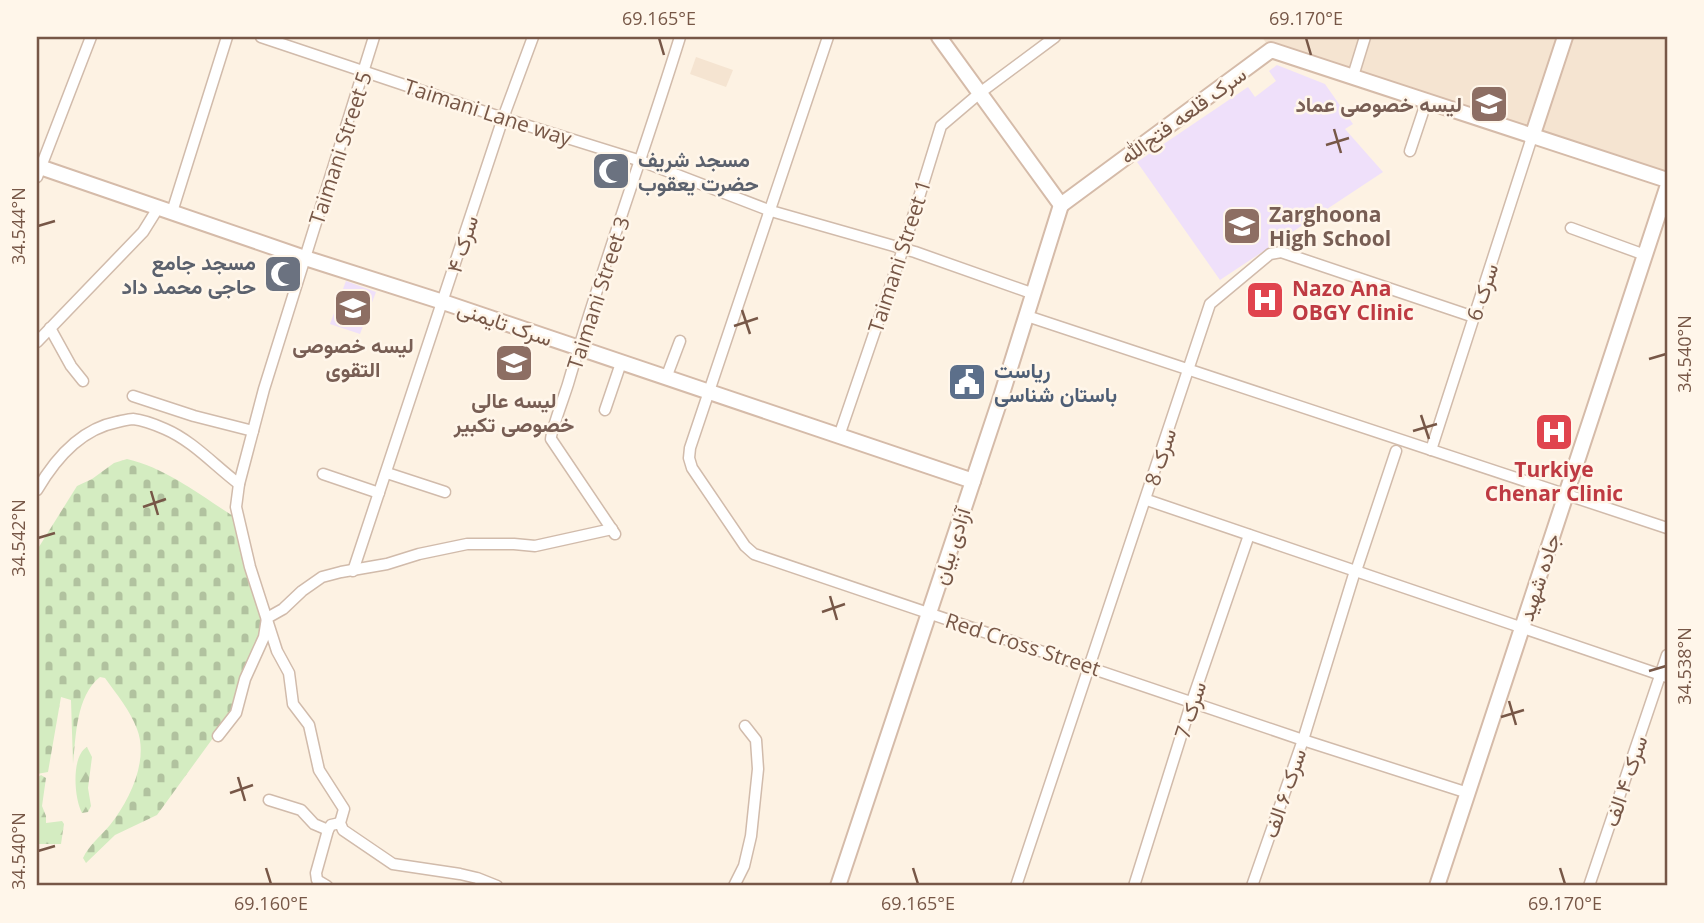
<svg xmlns="http://www.w3.org/2000/svg" width="1704" height="923" viewBox="0 0 1704 923" font-family="'Open Sans',Vazirmatn,sans-serif">
	<style>
		.residential { fill: #f5e4d1 }
		.education { fill: #efe0fa }
		.forest { fill: url(#forest-firs) }
		.cemetery { fill: url(#cemetery-stones) }
		.lines { fill: none; stroke-linecap: round; stroke-linejoin: round }
		.street-casing { stroke: #d1bbab; stroke-width: 13 }
		.secondary-casing { stroke: #d5bba9; stroke-width: 18 }
		.street { stroke: #fff; stroke-width: 10 }
		.secondary { stroke: #fff; stroke-width: 14 }
		.ticks { fill: none; stroke: #775747; stroke-width: 2.5 }
		.labels { text-anchor: middle; dominant-baseline: central; stroke-width: 5; stroke-linejoin: round; paint-order: stroke }
		.education-label { font-size: 21px; font-weight: bold; fill: #785e54; stroke: #fff6ea }
		.street-label { font-size: 21px; fill: #775747; stroke: #fff6ea }
		.worship-label { font-size: 21px; font-weight: bold; fill: #5b616d; stroke: #fff6ea; text-anchor: start }
		.health-label { font-size: 21px; font-weight: bold; fill: #be3a42; stroke: #fff6ea; text-anchor: start }
		.service-label { font-size: 21px; font-weight: bold; fill: #4e5e75; stroke: #fff6ea; text-anchor: start }
		.neatline { fill: none; stroke: #775747; stroke-width: 2.5 }
		.ticks-label { font-size: 18px; text-anchor: middle; fill: #775747 }
	</style>
	<defs>
		<pattern id="forest-firs" width="22" height="20" patternUnits="userSpaceOnUse" patternTransform="scale(1.75)"><rect width="22" height="20" fill="#d4ecc1"/><path d="M5 1l3.5 6h-7zM16 11l3.5 6h-7z" fill="#b1c29f"/></pattern>
		<pattern id="cemetery-stones" width="16" height="16" patternUnits="userSpaceOnUse" patternTransform="scale(1.75)"><rect width="16" height="16" fill="#d4ecc1"/><path d="M2 7V4a2 2 0 0 1 4 0v3zM10 15v-3a2 2 0 0 1 4 0v3z" fill="#b1c29f"/></pattern>
	</defs>
	<rect width="100%" height="100%" fill="#fdf2e3"/>
	<g class="residential">
		<polygon points="1262,37 1667,37 1667,180 1271,50"/>
		<polygon points="696,57 733,70 726,87 690,74"/>
	</g>
	<g class="education">
		<polygon points="1277,65 1325,84 1353,124 1345,129 1383,172 1220,280 1137,162 1248,87 1255,97 1276,81 1269,71"/>
		<polygon points="346,281 376,292 360,334 330,324"/>
	</g>
	<g class="forest">
		<path d="M87,747L92,757L88,788L91,806L88,812L82,813C74,798 71,756 87,747Z"/>
		<polygon points="41,775 46,778 42,806 46,816 46,823 62,821 64,824 61,844 37,844 37,778"/>
	</g>
	<path class="cemetery" d="M127,459C166,468 200,495 233,516L262,618L257,641L238,688L236,705L213,738L157,815L115,835L86,863L83,858C89,845 101,836 110,825C130,800 149,760 137,729C130,710 117,695 105,678L100,677C76,696 76,736 73,764L71,700L61,697L48,772L37,774V550L77,486L92,479L114,463Z"/>
	<g class="lines">
		<defs>
			<g id="street">
				<polyline points="261,37 503,118 641,161 771,211 915,252 1034,294"/>
				<polyline points="374,37 264,389 239,484 236,507 250,567 277,651 289,673 293,704 309,725 319,770 344,809 340,823 343,830 393,864 460,874 477,878 497,886"/>
				<polyline points="828,37 690,448 689,458 692,468 745,546 754,554 1303,740 1468,793"/>
				<polyline points="1353,76 1365,37"/>
				<polyline points="1410,151 1427,100"/>
				<polyline points="37,177 91,37"/>
				<polyline points="172,212 227,37"/>
				<polyline points="1571,228 1645,255"/>
				<polyline points="1027,316 1667,528"/>
				<polyline points="50,328 71,366 83,381"/>
				<polyline points="37,342 143,232 158,208"/>
				<polyline points="666,378 680,341"/>
				<polyline points="133,396 194,416 253,431"/>
				<polyline points="605,410 621,363"/>
				<polyline points="839,436 903,249 941,126 981,92 1055,37"/>
				<polyline points="1431,450 1533,134"/>
				<polyline points="387,473 445,492"/>
				<polyline points="323,474 379,493"/>
				<path d="M37,490C55,459 81,429 117,422C122,421 129,419 133,419C143,420 156,425 165,429C193,441 215,466 239,484"/>
				<polyline points="1147,500 1667,677"/>
				<path d="M615,534L551,439C550,434 565,394 568,384C602,267 644,153 680,37"/>
				<polyline points="353,571 503,118 533,37"/>
				<polyline points="1356,571 1396,451"/>
				<polyline points="218,736 236,713 245,679 264,637 267,618 283,609 302,591 322,577 341,572 387,564 419,554 467,544 514,544 535,546 612,529"/>
				<polyline points="269,800 301,810 314,824 328,830"/>
				<polyline points="327,886 317,880 316,873 328,830 331,825 340,823"/>
				<polyline points="734,886 744,866 751,836 758,769 756,740 745,726"/>
				<polyline points="1016,886 1210,304 1270,254 1281,252 1474,317"/>
				<polyline points="1134,886 1192,701 1249,535"/>
				<polyline points="1252,886 1303,740 1355,571"/>
				<polyline points="1589,886 1667,655"/>
			</g>
			<g id="secondary">
				<polyline points="939,37 1061,205"/>
				<polyline points="1533,134 1565,37"/>
				<polyline points="37,166 305,258 443,302 973,481"/>
				<polyline points="1061,205 1271,50 1667,180"/>
				<polyline points="838,886 1000,400 1061,205"/>
				<polyline points="1437,886 1667,188"/>
			</g>
		</defs>
		<use href="#street" class="street-casing"/>
		<use href="#secondary" class="secondary-casing"/>
		<use href="#street" class="street"/>
		<use href="#secondary" class="secondary"/>
	</g>
	<path class="ticks" d="M659,38L664,55M1306,38L1311,55M1334,129L1341,153M1326,145L1349,138M38,226L55,221M742,310L750,334M734,326L758,318M1649,359L1666,354M1421,415L1429,439M1413,431L1437,424M151,491L158,515M143,507L166,499M38,538L55,533M830,596L837,620M822,612L845,604M1649,671L1666,666M1509,701L1516,725M1501,717L1524,710M238,777L245,801M230,793L253,785M38,851L55,846M266,868L271,884M913,868L918,884M1560,868L1565,884"/>
	<defs>
		<symbol id="school-square" viewBox="-11 -11 22 22"><rect x="-9" y="-9" width="18" height="18" rx="4" fill="#8d6e63" stroke="#fff6ea"/><path d="M0-5L7-2L0 1L-7-2ZM-4 1L0 2.5L4 1V4Q0 6-4 4Z" fill="#fff"/></symbol>
		<symbol id="mosque-square" viewBox="-11 -11 22 22"><rect x="-9" y="-9" width="18" height="18" rx="4" fill="#6b7280" stroke="#fff6ea"/><path d="M3.5-4.9A6 6 0 1 0 3.5 4.9A5 5 0 1 1 3.5-4.9Z" fill="#fff"/></symbol>
		<symbol id="hospital-square" viewBox="-11 -11 22 22"><rect x="-9" y="-9" width="18" height="18" rx="4" fill="#e0444e" stroke="#fff6ea"/><path d="M-5-5h3v3.5h4V-5h3V5h-3V1.5h-4V5h-3Z" fill="#fff"/></symbol>
		<symbol id="civic-square" viewBox="-11 -11 22 22"><rect x="-9" y="-9" width="18" height="18" rx="4" fill="#5c6f8a" stroke="#fff6ea"/><path d="M-.6-6.5H3V-4.5H.6V-3L4-1V1h2V6H-6V1h2V-1L-.6-3ZM-1.2 2.5V6h2.4V2.5Z" fill="#fff"/></symbol>
	</defs>
	<g fill-rule="evenodd">
		<use href="#school-square" x="1467" y="82" width="44" height="44"/>
		<use href="#mosque-square" x="589" y="149" width="44" height="44"/>
		<use href="#school-square" x="1220" y="204" width="44" height="44"/>
		<use href="#mosque-square" x="261" y="252" width="44" height="44"/>
		<use href="#hospital-square" x="1243" y="278" width="44" height="44"/>
		<use href="#school-square" x="331" y="286" width="44" height="44"/>
		<use href="#school-square" x="492" y="341" width="44" height="44"/>
		<use href="#civic-square" x="945" y="360" width="44" height="44"/>
		<use href="#hospital-square" x="1532" y="410" width="44" height="44"/>
	</g>
	<g class="labels">
		<g class="education-label">
			<text x="1462" y="104" text-anchor="end">لیسه خصوصی عماد</text>
			<text x="1269" y="214" text-anchor="start">Zarghoona<tspan x="1269" dy="24">High School</tspan></text>
			<text x="353" y="345">لیسه خصوصی<tspan x="353" dy="24">التقوی</tspan></text>
			<text x="514" y="400">لیسه عالی<tspan x="514" dy="24">خصوصی تکبیر</tspan></text>
		</g>
		<g class="street-label">
			<text transform="translate(488 112) rotate(18)">Taimani Lane way</text>
			<text transform="translate(1183 115) rotate(-36)">سرک قلعه فتح‌الله</text>
			<text transform="translate(340 148) rotate(-72)">Taimani Street 5</text>
			<text transform="translate(462 244) rotate(-72)">سرک ۴</text>
			<text transform="translate(899 256) rotate(-72)">Taimani Street 1</text>
			<text transform="translate(1482 292) rotate(-72)">سرک 6</text>
			<text transform="translate(598 293) rotate(-72)">Taimani Street 3</text>
			<text transform="translate(505 323) rotate(19)">سرک تایمنی</text>
			<text transform="translate(1160 457) rotate(-72)">سرک 8</text>
			<text transform="translate(951 546) rotate(-72)">آزادی بیان</text>
			<text transform="translate(1539 577) rotate(-72)">جاده شهید</text>
			<text transform="translate(1023 644) rotate(18)">Red Cross Street</text>
			<text transform="translate(1190 710) rotate(-72)">سرک 7</text>
			<text transform="translate(1625 781) rotate(-71)">سرک ۴ الف</text>
			<text transform="translate(1284 793) rotate(-71)">سرک ۶ الف</text>
		</g>
		<g class="worship-label">
			<text x="638" y="159">مسجد شریف<tspan x="638" dy="24">حضرت یعقوب</tspan></text>
			<text x="256" y="262" text-anchor="end">مسجد جامع<tspan x="256" dy="24">حاجی محمد داد</tspan></text>
		</g>
		<g class="health-label">
			<text x="1292" y="288">Nazo Ana<tspan x="1292" dy="24">OBGY Clinic</tspan></text>
			<text x="1554" y="469" text-anchor="middle">Turkiye<tspan x="1554" dy="24">Chenar Clinic</tspan></text>
		</g>
		<g class="service-label">
			<text x="994" y="370">ریاست<tspan x="994" dy="24">باستان شناسی</tspan></text>
		</g>
	</g>
	<rect width="1704" height="923" fill="none" stroke="#fff6ea" stroke-width="77"/>
	<rect x="38" y="38" width="1628" height="846" class="neatline"/>
	<g class="ticks-label">
		<text x="659" y="25">69.165°E</text>
		<text x="1306" y="25">69.170°E</text>
		<text transform="translate(19 226) rotate(-90)" y="6">34.544°N</text>
		<text transform="translate(1685 354) rotate(-90)" y="6">34.540°N</text>
		<text transform="translate(19 538) rotate(-90)" y="6">34.542°N</text>
		<text transform="translate(1685 666) rotate(-90)" y="6">34.538°N</text>
		<text transform="translate(19 851) rotate(-90)" y="6">34.540°N</text>
		<text x="271" y="910">69.160°E</text>
		<text x="918" y="910">69.165°E</text>
		<text x="1565" y="910">69.170°E</text>
	</g>
</svg>
